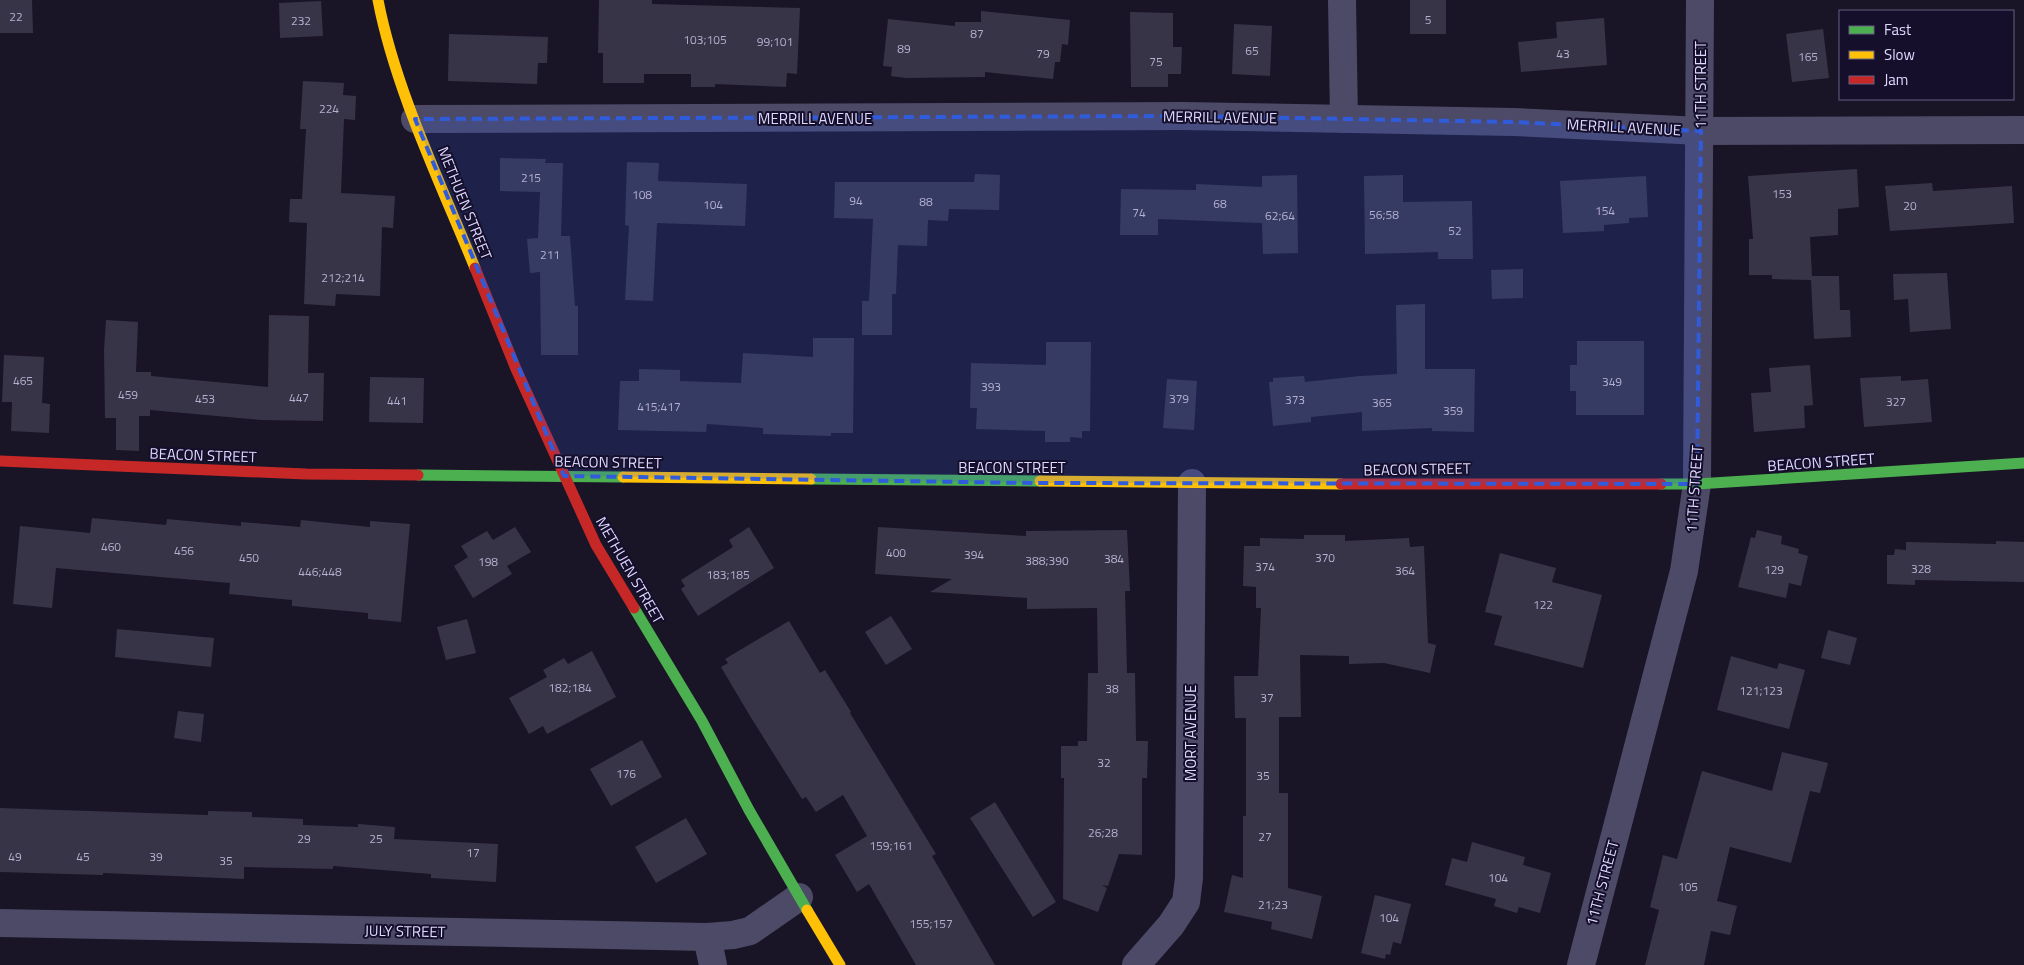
<svg xmlns="http://www.w3.org/2000/svg" width="2024" height="965" viewBox="0 0 2024 965" font-family="'Titillium Web',sans-serif">
	<style>
		.building { fill: #383447 }
		.lines { fill: none; stroke-linecap: round; stroke-linejoin: round }
		.street { stroke: #4c4a67; stroke-width: 28 }
		.fast { stroke: #4caf50; stroke-width: 11 }
		.slow { stroke: #ffc107; stroke-width: 11 }
		.jam { stroke: #c62828; stroke-width: 11 }
		.marked { fill: #305cdc; fill-opacity: 0.2; stroke: #305cdc; stroke-width: 4; stroke-dasharray: 10 6; stroke-linejoin: round }
		.labels { text-anchor: middle; dominant-baseline: central; stroke-width: 4; stroke-linejoin: round; paint-order: stroke }
		.number-label { font-size: 12px; fill: #b5b0d1 }
		.street-label { font-size: 15px; fill: #dfdaff; stroke: #150f2c }
	</style>
	<rect width="100%" height="100%" fill="#191526"/>
	<g class="building">
		<polygon points="0,0 32,0 33,33 0,33"/>
		<polygon points="599,0 652,0 652,4 800,8 797,74 787,73 786,87 715,84 715,87 691,87 691,74 644,74 644,83 603,83 603,53 598,53"/>
		<rect x="1410" y="0" width="36" height="34"/>
		<polygon points="321,1 323,36 280,38 279,3"/>
		<polygon points="981,11 1070,20 1068,45 1062,44 1060,62 1055,62 1053,79 985,72 985,77 906,78 891,76 892,67 883,66 888,19 955,26 955,22 981,22"/>
		<polygon points="1130,12 1173,13 1173,47 1182,47 1181,74 1168,74 1168,87 1131,87"/>
		<polygon points="1604,18 1607,65 1521,72 1518,42 1557,38 1556,22"/>
		<polygon points="1234,24 1272,26 1270,76 1232,74"/>
		<polygon points="1823,29 1829,78 1792,82 1786,34"/>
		<polygon points="449,34 548,37 547,63 538,63 537,84 448,81"/>
		<polygon points="303,81 344,83 343,95 356,96 355,120 344,119 341,193 395,196 393,228 382,227 380,296 336,294 335,306 304,304 307,223 289,222 290,199 302,199 306,129 300,129"/>
		<polygon points="500,158 546,159 545,163 563,163 561,236 570,236 575,306 578,306 578,355 541,355 540,272 530,273 527,239 538,238 540,192 500,191"/>
		<polygon points="627,162 659,163 658,181 747,184 745,226 657,223 653,301 625,300 629,226 625,225"/>
		<polygon points="1857,169 1859,207 1838,209 1838,235 1810,237 1812,276 1839,276 1840,310 1850,310 1851,337 1814,339 1811,280 1772,279 1772,275 1749,275 1749,239 1753,239 1748,176"/>
		<polygon points="975,174 1000,175 999,210 949,209 948,221 928,220 927,246 898,245 896,294 892,294 892,335 862,335 862,301 869,301 873,219 834,218 835,182 974,182"/>
		<polygon points="1297,175 1298,253 1263,254 1262,223 1158,219 1158,235 1120,235 1121,189 1196,190 1196,184 1262,187 1262,176"/>
		<polygon points="1403,175 1403,202 1472,201 1473,259 1438,259 1438,252 1365,254 1364,176"/>
		<polygon points="1646,176 1648,217 1629,218 1629,223 1604,225 1604,231 1563,233 1560,181"/>
		<polygon points="1932,183 1933,191 2012,186 2014,223 1890,231 1885,186"/>
		<polygon points="1523,269 1523,298 1492,299 1491,270"/>
		<polygon points="1947,273 1951,329 1910,332 1908,299 1894,300 1893,274"/>
		<polygon points="1425,304 1425,369 1475,369 1474,432 1432,431 1432,428 1362,431 1362,412 1311,417 1311,422 1273,426 1269,382 1273,382 1273,378 1304,376 1305,382 1360,376 1397,374 1396,305"/>
		<polygon points="269,315 309,316 308,373 324,373 323,421 261,420 150,410 150,416 139,416 139,451 116,450 116,418 105,418 104,350 106,320 138,322 136,372 151,372 151,376 268,387"/>
		<polygon points="813,338 854,338 853,433 831,433 831,436 763,434 763,428 707,424 706,432 618,430 620,381 639,381 639,369 680,370 680,381 741,383 743,353 813,357"/>
		<polygon points="1577,341 1644,341 1644,415 1576,415 1576,391 1570,391 1570,365 1577,365"/>
		<polygon points="1046,342 1091,342 1090,431 1082,431 1082,438 1070,437 1070,442 1045,442 1045,431 976,429 977,408 970,408 971,363 1046,365"/>
		<polygon points="4,355 44,357 42,403 50,404 49,433 11,431 12,402 2,402"/>
		<polygon points="1810,365 1813,405 1804,406 1805,428 1754,432 1751,393 1771,392 1769,368"/>
		<polygon points="1901,376 1901,381 1928,379 1932,422 1864,427 1860,378"/>
		<polygon points="370,377 424,378 423,423 369,422"/>
		<polygon points="1167,379 1197,381 1194,430 1163,428"/>
		<polygon points="92,518 166,525 167,519 241,526 241,522 300,527 301,520 370,527 370,521 410,524 401,622 368,619 368,613 292,606 292,600 229,594 230,583 56,568 52,608 13,604 20,526 90,533"/>
		<polygon points="515,527 531,552 507,566 512,574 473,598 454,566 468,557 461,546 487,531 493,540"/>
		<polygon points="749,527 774,568 698,616 681,589 685,586 681,580 733,547 729,540"/>
		<polygon points="878,527 1026,536 1026,531 1127,530 1130,591 1125,591 1127,673 1135,673 1136,741 1148,741 1147,778 1142,778 1142,855 1119,854 1108,886 1102,885 1107,888 1098,912 1063,899 1064,778 1061,778 1061,746 1078,746 1078,741 1087,741 1088,673 1098,673 1097,608 1027,609 1027,598 930,592 952,579 875,574"/>
		<polygon points="1757,530 1782,536 1781,544 1799,549 1798,553 1808,556 1801,586 1789,583 1786,598 1738,587 1751,537 1755,538"/>
		<polygon points="1304,535 1345,535 1345,541 1409,538 1410,547 1424,546 1428,643 1436,645 1430,673 1384,663 1349,664 1349,656 1300,655 1301,717 1279,717 1279,793 1288,793 1288,888 1322,896 1312,939 1271,929 1272,922 1224,912 1232,875 1243,878 1243,816 1246,816 1246,718 1235,718 1234,676 1258,676 1261,608 1256,608 1256,587 1243,586 1244,546 1260,546 1260,538 1304,539"/>
		<polygon points="1996,541 2024,542 2024,582 1915,580 1915,585 1887,584 1887,555 1894,555 1895,549 1906,550 1906,542 1996,544"/>
		<polygon points="1500,553 1556,568 1552,582 1602,595 1583,668 1494,645 1502,616 1485,612"/>
		<polygon points="891,616 912,649 886,665 865,632"/>
		<polygon points="467,619 476,653 446,660 437,627"/>
		<polygon points="789,621 820,673 825,670 851,712 850,713 936,854 932,856 995,965 916,965 869,884 857,892 835,855 867,836 843,795 816,812 806,797 802,799 750,716 721,667 728,663 725,659"/>
		<polygon points="117,629 214,638 211,667 115,657"/>
		<polygon points="1828,630 1857,638 1850,665 1821,658"/>
		<polygon points="592,651 616,697 547,734 543,726 529,734 509,698 547,677 543,670 564,658 568,664"/>
		<polygon points="1731,656 1777,669 1779,663 1805,670 1789,729 1717,710"/>
		<polygon points="178,711 204,714 201,742 174,738"/>
		<polygon points="642,740 662,777 611,806 590,769"/>
		<polygon points="1782,752 1828,763 1820,793 1810,791 1791,863 1730,847 1717,901 1737,906 1730,935 1711,931 1704,965 1645,965 1659,910 1650,907 1663,855 1677,859 1702,771 1772,791"/>
		<polygon points="995,802 1056,902 1033,917 970,818"/>
		<polygon points="0,808 208,815 208,811 252,812 252,817 303,819 303,825 358,827 358,824 395,827 394,839 498,844 496,882 431,878 431,874 333,866 333,869 244,867 244,879 103,873 103,875 0,872"/>
		<polygon points="686,818 707,854 656,883 635,847"/>
		<polygon points="1472,842 1525,857 1523,865 1551,873 1540,913 1519,907 1517,913 1494,906 1496,899 1445,885 1452,858 1467,862"/>
		<polygon points="1375,895 1411,904 1401,944 1393,942 1390,955 1386,954 1385,959 1361,953"/>
	</g>
	<g class="lines">
		<g class="street">
			<polyline points="1342,0 1344,119"/>
			<polyline points="415,119 1183,116 1514,122 1701,131 2024,130"/>
			<polyline points="0,923 707,937 733,935 750,931 799,897"/>
			<polyline points="707,937 713,965"/>
			<polyline points="1136,965 1171,925 1186,902 1189,878 1192,483"/>
			<polyline points="1581,965 1684,571 1697,484 1700,0"/>
		</g>
		<g class="fast">
			<polyline points="418,475 623,477"/>
			<polyline points="811,479 1040,481"/>
			<polyline points="1661,484 1697,484 2024,463"/>
			<polyline points="634,608 702,721 749,810 807,910"/>
		</g>
		<g class="slow">
			<path d="M378,0C395,89 441,184 475,268"/>
			<polyline points="623,477 811,479"/>
			<polyline points="1040,481 1341,484"/>
			<polyline points="807,910 840,965"/>
		</g>
		<g class="jam">
			<polyline points="475,268 516,369 596,545 634,608"/>
			<polyline points="0,461 306,474 418,475"/>
			<polyline points="1341,484 1661,484"/>
		</g>
	</g>
	<path class="marked" d="M1183,116L1514,122L1701,131L1697,484L1031,483L564,476L415,119Z"/>
	<g class="labels">
		<g class="number-label">
			<text x="16" y="16">22</text>
			<text x="1428" y="19">5</text>
			<text x="301" y="20">232</text>
			<text x="977" y="33">87</text>
			<text x="705" y="39">103;105</text>
			<text x="775" y="41">99;101</text>
			<text x="904" y="48">89</text>
			<text x="1252" y="50">65</text>
			<text x="1043" y="53">79</text>
			<text x="1563" y="53">43</text>
			<text x="1808" y="56">165</text>
			<text x="1156" y="61">75</text>
			<text x="329" y="108">224</text>
			<text x="531" y="177">215</text>
			<text x="1782" y="193">153</text>
			<text x="642" y="194">108</text>
			<text x="856" y="200">94</text>
			<text x="926" y="201">88</text>
			<text x="1220" y="203">68</text>
			<text x="713" y="204">104</text>
			<text x="1910" y="205">20</text>
			<text x="1605" y="210">154</text>
			<text x="1139" y="212">74</text>
			<text x="1384" y="214">56;58</text>
			<text x="1280" y="215">62;64</text>
			<text x="1455" y="230">52</text>
			<text x="550" y="254">211</text>
			<text x="343" y="277">212;214</text>
			<text x="23" y="380">465</text>
			<text x="1612" y="381">349</text>
			<text x="991" y="386">393</text>
			<text x="128" y="394">459</text>
			<text x="299" y="397">447</text>
			<text x="205" y="398">453</text>
			<text x="1179" y="398">379</text>
			<text x="1295" y="399">373</text>
			<text x="397" y="400">441</text>
			<text x="1896" y="401">327</text>
			<text x="1382" y="402">365</text>
			<text x="659" y="406">415;417</text>
			<text x="1453" y="410">359</text>
			<text x="111" y="546">460</text>
			<text x="184" y="550">456</text>
			<text x="896" y="552">400</text>
			<text x="974" y="554">394</text>
			<text x="249" y="557">450</text>
			<text x="1325" y="557">370</text>
			<text x="1114" y="558">384</text>
			<text x="1047" y="560">388;390</text>
			<text x="488" y="561">198</text>
			<text x="1265" y="566">374</text>
			<text x="1921" y="568">328</text>
			<text x="1774" y="569">129</text>
			<text x="1405" y="570">364</text>
			<text x="320" y="571">446;448</text>
			<text x="728" y="574">183;185</text>
			<text x="1543" y="604">122</text>
			<text x="570" y="687">182;184</text>
			<text x="1112" y="688">38</text>
			<text x="1761" y="690">121;123</text>
			<text x="1267" y="697">37</text>
			<text x="1104" y="762">32</text>
			<text x="626" y="773">176</text>
			<text x="1263" y="775">35</text>
			<text x="1103" y="832">26;28</text>
			<text x="1265" y="836">27</text>
			<text x="304" y="838">29</text>
			<text x="376" y="838">25</text>
			<text x="891" y="845">159;161</text>
			<text x="473" y="852">17</text>
			<text x="15" y="856">49</text>
			<text x="83" y="856">45</text>
			<text x="156" y="856">39</text>
			<text x="226" y="860">35</text>
			<text x="1498" y="877">104</text>
			<text x="1688" y="886">105</text>
			<text x="1273" y="904">21;23</text>
			<text x="1389" y="917">104</text>
			<text x="931" y="923">155;157</text>
		</g>
		<g class="street-label">
			<text transform="translate(1700 85) rotate(-90)">11TH STREET</text>
			<text transform="translate(1220 117) rotate(1)">MERRILL AVENUE</text>
			<text x="815" y="118">MERRILL AVENUE</text>
			<text transform="translate(1624 127) rotate(3)">MERRILL AVENUE</text>
			<text transform="translate(465 203) rotate(68)">METHUEN STREET</text>
			<text transform="translate(203 455) rotate(2)">BEACON STREET</text>
			<text transform="translate(608 462) rotate(1)">BEACON STREET</text>
			<text transform="translate(1821 462) rotate(-4)">BEACON STREET</text>
			<text x="1012" y="467">BEACON STREET</text>
			<text transform="translate(1417 469) rotate(-1)">BEACON STREET</text>
			<text transform="translate(1694 489) rotate(-86)">11TH STREET</text>
			<text transform="translate(630 570) rotate(60)">METHUEN STREET</text>
			<text transform="translate(1190 733) rotate(-90)">MORT AVENUE</text>
			<text transform="translate(1602 883) rotate(-75)">11TH STREET</text>
			<text transform="translate(405 931) rotate(1)">JULY STREET</text>
		</g>
	</g>
	<rect x="1839" y="10" width="175" height="90" fill="#150f2c" stroke="#666080"/>
	<rect x="1849" y="26" width="25" height="8" fill="#4caf50" stroke="#666080"/>
	<text x="1884" y="35" font-size="15" fill="#dfdaff">Fast</text>
	<rect x="1849" y="51" width="25" height="8" fill="#ffc107" stroke="#666080"/>
	<text x="1884" y="60" font-size="15" fill="#dfdaff">Slow</text>
	<rect x="1849" y="76" width="25" height="8" fill="#c62828" stroke="#666080"/>
	<text x="1884" y="85" font-size="15" fill="#dfdaff">Jam</text>
</svg>
